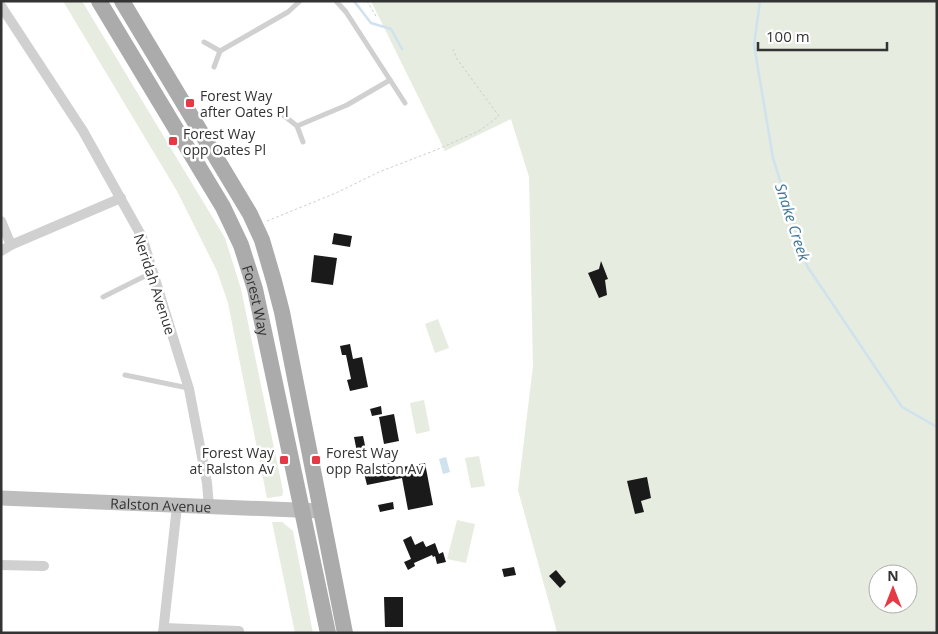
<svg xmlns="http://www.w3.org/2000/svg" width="938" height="634" viewBox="0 0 938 634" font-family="'Open Sans',sans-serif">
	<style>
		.green { fill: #e6ecdf; fill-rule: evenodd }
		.water { fill: #cfe2ee }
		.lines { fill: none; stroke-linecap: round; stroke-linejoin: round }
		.stream { stroke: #cfe2ee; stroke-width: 2.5 }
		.building { fill: #1a1a1a }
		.path { stroke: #cdcdcd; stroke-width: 1; stroke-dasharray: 2.5 2.5; stroke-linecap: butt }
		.lane { stroke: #d0d0d0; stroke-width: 5 }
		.street { stroke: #d0d0d0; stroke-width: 10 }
		.secondary { stroke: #bdbdbd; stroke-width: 15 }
		.primary { stroke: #ababab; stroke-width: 16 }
		.poi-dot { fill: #e63946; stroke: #fff; stroke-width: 2 }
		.labels { text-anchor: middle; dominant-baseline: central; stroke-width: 5; stroke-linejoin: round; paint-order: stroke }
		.poi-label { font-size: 14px; fill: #333; stroke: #fff; text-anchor: start }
		.street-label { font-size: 14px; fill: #333; stroke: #fff }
		.water-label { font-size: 15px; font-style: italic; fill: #3f7597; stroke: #fff }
	</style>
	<rect width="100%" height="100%" fill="#fff"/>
	<g class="green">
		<polygon points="63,1 82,1 225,238 241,289 283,491 282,496 267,498 228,303 217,271 177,191"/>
		<path d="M371,1H937V633L557,632L518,490L533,366L529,177L511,119L445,151ZM878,574H908V604H878Z"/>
		<polygon points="438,319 449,348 435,353 425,324"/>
		<polygon points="424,400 430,431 416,434 410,403"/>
		<polygon points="479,456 485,486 471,488 465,458"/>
		<polygon points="457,520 475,524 466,563 447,559"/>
		<polygon points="272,522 282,522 293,531 313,633 295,633"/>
	</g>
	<polygon class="water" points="446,457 450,472 443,474 439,459"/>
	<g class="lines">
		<g class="stream">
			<polyline points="354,1 371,23 391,29 402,49"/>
			<polyline points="760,1 754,45 773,158 807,266 902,407 937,427"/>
		</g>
	</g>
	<g class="building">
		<polygon points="334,233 352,236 350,247 332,244"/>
		<polygon points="314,255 337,258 333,285 311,282"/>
		<polygon points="601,261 608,279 605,280 607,295 599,298 588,273 599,269"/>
		<polygon points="350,344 353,359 362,357 368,387 350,391 347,380 351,379 346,355 342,355 340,346"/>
		<polygon points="381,406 382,414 372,416 370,409"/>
		<polygon points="394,414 399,441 384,444 379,417"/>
		<polygon points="363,436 366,450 357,452 354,437"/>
		<polygon points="391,463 392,469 425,463 433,505 408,510 402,478 367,485 363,469"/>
		<polygon points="647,477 651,498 641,501 644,512 635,514 627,481"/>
		<polygon points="393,502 394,509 380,512 378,505"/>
		<polygon points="411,536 415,545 423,541 426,547 435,543 439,554 443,552 446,562 437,564 435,556 433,557 432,555 414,563 415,566 408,570 404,562 411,559 403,540"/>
		<polygon points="514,567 516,575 504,577 502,569"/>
		<polygon points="556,570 566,582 560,588 549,576"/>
		<polygon points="384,597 403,597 403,627 385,627"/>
	</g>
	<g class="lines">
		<g class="path">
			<polyline points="367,1 377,18"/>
			<polyline points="267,221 336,193 379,172 436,150 479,131 499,116 457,59 453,49"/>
		</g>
		<g class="lane">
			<polyline points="336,1 346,12 405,103"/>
			<polyline points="204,42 220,51 214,67"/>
			<polyline points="220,51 288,12 300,1"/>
			<polyline points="282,114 297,126 303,142"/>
			<polyline points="297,126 347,105 390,80"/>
			<polyline points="103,297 153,272"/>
			<polyline points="125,375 188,388"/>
		</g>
		<g class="street">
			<polyline points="1,6 83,131 142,237 189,389 207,483 209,507"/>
			<polyline points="1,221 11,245"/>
			<polyline points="1,251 11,245 121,198"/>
			<polyline points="1,565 44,566"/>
			<polyline points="164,628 239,631"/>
			<polyline points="163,633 177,506"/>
		</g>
		<path class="secondary" id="s1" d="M1,498L320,511"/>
		<g class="primary">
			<path id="s2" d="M99,1L223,207L241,245L255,289L328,633"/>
			<polyline points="122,1 250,214 262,240 274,281 282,312 345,633"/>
		</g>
	</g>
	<g class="poi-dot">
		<rect x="185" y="98" width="10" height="10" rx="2.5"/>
		<rect x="168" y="136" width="10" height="10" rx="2.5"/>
		<rect x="279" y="455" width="10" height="10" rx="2.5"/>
		<rect x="311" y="455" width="10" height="10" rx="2.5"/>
	</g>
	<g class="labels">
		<g class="poi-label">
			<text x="200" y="95">Forest Way<tspan x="200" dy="16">after Oates Pl</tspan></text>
			<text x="183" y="133">Forest Way<tspan x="183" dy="16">opp Oates Pl</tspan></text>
			<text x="274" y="452" text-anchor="end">Forest Way<tspan x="274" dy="16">at Ralston Av</tspan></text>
			<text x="326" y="452">Forest Way<tspan x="326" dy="16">opp Ralston Av</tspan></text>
		</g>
		<g class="street-label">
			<text transform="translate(155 284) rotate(72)">Neridah Avenue</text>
			<text stroke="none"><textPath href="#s2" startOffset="340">Forest Way</textPath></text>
			<text stroke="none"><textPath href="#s1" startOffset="160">Ralston Avenue</textPath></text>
		</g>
		<g class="water-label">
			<text transform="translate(793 222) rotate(72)">Snake Creek</text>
		</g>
	</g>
	<rect width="938" height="634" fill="none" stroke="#333333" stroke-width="5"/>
	<g transform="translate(893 589)"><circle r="24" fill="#ffffff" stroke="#adadad"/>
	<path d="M0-4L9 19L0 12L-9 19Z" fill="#e63946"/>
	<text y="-8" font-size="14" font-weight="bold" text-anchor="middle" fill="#333333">N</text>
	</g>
	<path d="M758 42v8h129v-8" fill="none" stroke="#333333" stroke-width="2.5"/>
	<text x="766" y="42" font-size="15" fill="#333333" stroke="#ffffff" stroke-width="4" paint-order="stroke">100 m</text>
</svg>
